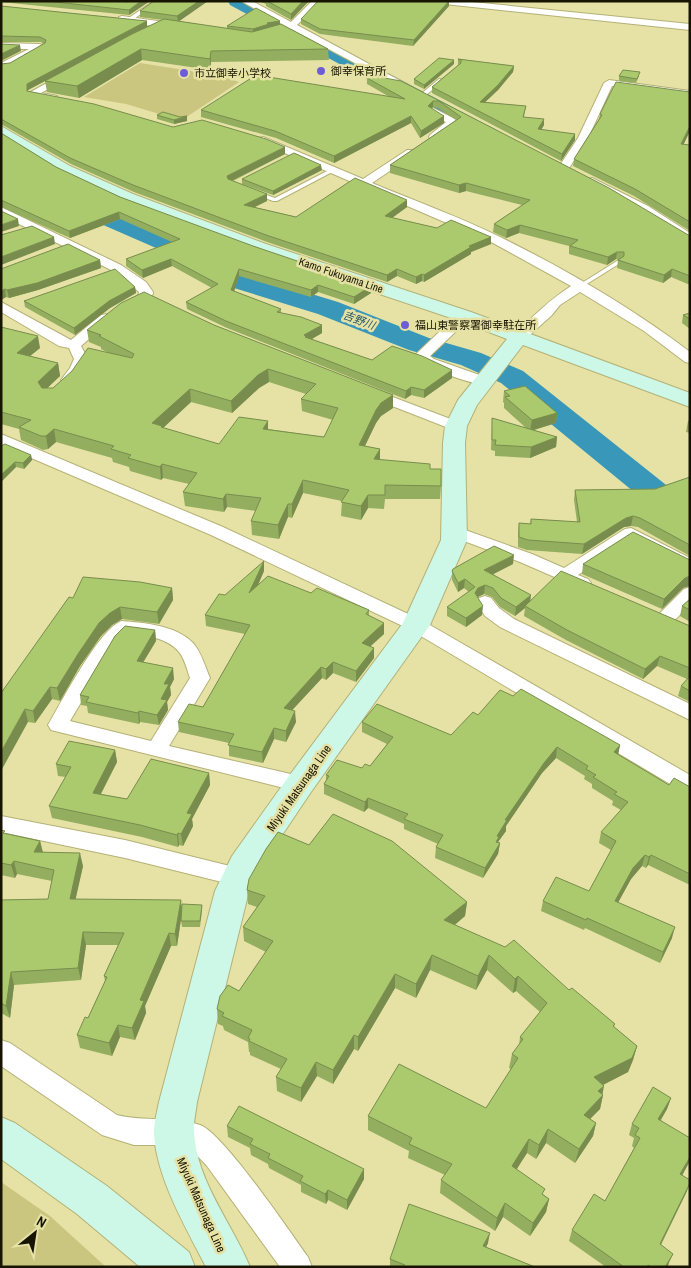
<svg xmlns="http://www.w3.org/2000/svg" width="691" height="1268" viewBox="0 0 691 1268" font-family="'Archivo Narrow','Noto Sans JP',sans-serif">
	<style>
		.green { fill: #cac57f }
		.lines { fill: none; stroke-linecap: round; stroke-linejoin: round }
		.river { fill: #3998b9; fill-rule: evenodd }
		.lane-casing { stroke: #b5b176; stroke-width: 2 }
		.street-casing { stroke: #b5b176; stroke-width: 2 }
		.secondary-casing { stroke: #b5b176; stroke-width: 2 }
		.lane { fill: #fff; fill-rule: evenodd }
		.street { fill: #fff; fill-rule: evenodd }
		.secondary { fill: #cdf7e7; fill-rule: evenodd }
		.wall { fill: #93ae5f; fill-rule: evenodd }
		.shaded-wall { fill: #788d4d }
		.building { fill: #abca6e; stroke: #788d4d; fill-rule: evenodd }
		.poi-dot { fill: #6d5ed8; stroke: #e6e2a5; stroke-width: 2 }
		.labels { text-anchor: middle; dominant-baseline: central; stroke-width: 5; stroke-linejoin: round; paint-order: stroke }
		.far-poi-label { font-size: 11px; fill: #171501; stroke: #e6e2a5; text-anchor: start }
		.far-street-label { font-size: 11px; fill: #171501; stroke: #e6e2a5 }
		.far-water-label { font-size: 11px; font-style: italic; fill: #225567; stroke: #e6e2a5 }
		.street-label { font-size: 12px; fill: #171501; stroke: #e6e2a5 }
	</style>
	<rect width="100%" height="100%" fill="#e6e2a5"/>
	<g class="green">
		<polygon points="140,63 229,77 227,78 239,82 185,118 176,119 126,104 84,97"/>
		<polygon points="1,1182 50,1216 106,1267 1,1267"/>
	</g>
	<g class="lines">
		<g class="river">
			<polygon points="228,1 250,1 502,133 505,138 502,143 494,145 486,143 230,5"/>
			<polygon points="1,157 9,159 103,207 190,245 239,272 338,302 429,338 481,353 523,371 690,504 690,531 678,528 501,383 461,365 409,350 318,314 221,284 172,255 85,217 1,173"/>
		</g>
		<defs>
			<g id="lane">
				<polygon points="154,1 159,1 131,21 127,21 127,19"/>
				<polygon points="439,79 444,80 425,96 421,96 421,94"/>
				<polygon points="331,169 336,170 277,201 273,201 252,193 255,191 275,198"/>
				<polygon points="617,261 622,262 582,287 577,286"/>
			</g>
			<g id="street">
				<polygon points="241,1 252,1 291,22 312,1 321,1 297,25 421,92 416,95 413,94 291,29 278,30 278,26 283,25"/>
				<polygon points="431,1 462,1 690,24 690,30 435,3"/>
				<polygon points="122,16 179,24 183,27 179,30 119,21 119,17"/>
				<polygon points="1,43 40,44 45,47 10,67 1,69 1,63 29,49 1,49"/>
				<polygon points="67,72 72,75 70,77 41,93 57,96 57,100 32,97 27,94"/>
				<polygon points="609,80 690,91 690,97 612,86 588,138 568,170 560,170 558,168 578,138 604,83"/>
				<polygon points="421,102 457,120 458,122 438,139 430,139 429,137 430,135 446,122 417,107 416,105"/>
				<path d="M263,137L363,179L407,150H415L416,152L415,154L372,183C415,201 460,217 502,238C567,270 632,308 690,352V363L685,362L644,331L580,292L560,305L551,316L524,340H514L512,337L514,334C533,317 549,300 571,286L493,243L259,142L258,140L259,138Z"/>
				<polygon points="592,178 648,206 690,233 690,243 640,210 588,183 586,181 588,179"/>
				<polygon points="1,207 121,265 146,282 153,292 152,297 145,301 140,300 138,297 139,292 113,271 1,215"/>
				<path d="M1,302L71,340L101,315L106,314L113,318L81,346L88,359C84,370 77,387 63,383L61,380L70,368L74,359L69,348L59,346L1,312Z"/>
				<path d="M464,312L471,316L469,319L430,356L434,359L488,378L490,381L488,384C476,387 422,367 414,356L459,313Z"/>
				<polygon points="369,388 461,423 464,426 461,429 451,429 364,395 362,392 364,389"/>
				<polygon points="1,434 223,527 423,621 690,775 690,793 682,791 409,629 211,535 1,445"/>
				<polygon points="454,526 532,554 564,568 625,529 631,528 690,558 690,570 631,540 578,575 588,579 591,583 588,587 582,589 520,562 448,535 445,531 448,527"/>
				<path d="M690,587V604C680,614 673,627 658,623L656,619L658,615L684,589Z"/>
				<polygon points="485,596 491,598 499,608 514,619 690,704 690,720 500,627 485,616 476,602 479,598"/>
				<path d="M122,621C144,623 176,625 193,643C201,652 205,666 210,678L169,746L308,778L311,784L308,790L300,792L51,730L48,725C61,703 100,627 122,621ZM126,634C144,635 167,637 179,652C185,659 187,670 190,678L151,741L70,721L115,645Z"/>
				<polygon points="1,816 125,840 238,868 246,871 249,877 246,883 238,886 125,858 1,832"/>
				<path d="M1,1040L10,1043L117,1115C145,1122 173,1116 200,1125C223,1133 290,1232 308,1257L312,1267H280L207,1166L190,1148L174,1145H134L102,1135L1,1066Z"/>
			</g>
			<g id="secondary">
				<path d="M1,126L70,166L133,194L266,244L471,312L690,393V407L523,345L477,405L467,426L465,443L467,540L430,625L311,792L258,871L249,891L197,1102C196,1112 193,1122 194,1133C197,1182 232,1223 250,1267H206C186,1228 156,1177 154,1133C154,1123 157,1112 159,1102L215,891L232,856L289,776L403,623L441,540L443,443L445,426L458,400L507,339L457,320L254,252L121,202L58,172L1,138Z"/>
				<polygon points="1,1117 15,1123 107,1186 189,1252 195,1267 140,1267 77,1214 1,1159"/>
			</g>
		</defs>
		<use href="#lane" class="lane-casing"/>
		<use href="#street" class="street-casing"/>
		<use href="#secondary" class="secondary-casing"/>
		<use href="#lane" class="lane"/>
		<use href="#street" class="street"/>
		<use href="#secondary" class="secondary"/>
	</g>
	<g class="wall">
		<polygon points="1,1 119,1 127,2 128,1 150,1 129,15 1,2"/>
		<polygon points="208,1 179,21 227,29 227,26 280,24 328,49 329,60 211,62 211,70 142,60 79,98 47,92 45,81 28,90 28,91 173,127 285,147 285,154 233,181 267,194 267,201 254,207 296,217 407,200 407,207 392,218 437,228 491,237 491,244 471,252 471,254 424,282 422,281 416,284 397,276 387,282 267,242 134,192 71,164 1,124 1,64 10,63 43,44 41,42 1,42 1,6 147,21 147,27 163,20 140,17 140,11"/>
		<polygon points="258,1 309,1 291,20 266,6 266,4"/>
		<polygon points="449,6 413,46 320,34 301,24 301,19"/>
		<polygon points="458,59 514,66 513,72 498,90 485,102 526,106 524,117 544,125 541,130 575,134 575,140 561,161 432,93 432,87 458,65"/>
		<polygon points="454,64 424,89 414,84 414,79"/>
		<polygon points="619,76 639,76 636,83 619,81"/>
		<polygon points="367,78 401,81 690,236 690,285 671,277 663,283 617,268 618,260 616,259 607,265 569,254 569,246 519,233 506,238 493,232 494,224 522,205 466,191 459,193 390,173 390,165 456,120 438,108 433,107 432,108 444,123 420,138 411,123 334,163 276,138 201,117 201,110 388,96 367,84"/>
		<polygon points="690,92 690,131 683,145 690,145 690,231 634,196 573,166 574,159 599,119 600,114"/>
		<polygon points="157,115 187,121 174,124 157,119"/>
		<polygon points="1,133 56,167 120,197 371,293 354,304 318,292 311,297 239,276 234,291 281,309 281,313 322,325 322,333 311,339 372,360 452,378 424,398 411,395 405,399 227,328 187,309 186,302 212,288 172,266 143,278 126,266 126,259 172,242 120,219 70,238 1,207"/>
		<polygon points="322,170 273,195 242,184 242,179"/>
		<polygon points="100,260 101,268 38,290 9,298 6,297 1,300 1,269"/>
		<polygon points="135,287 136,293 110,308 75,335 25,307 24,301"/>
		<polygon points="690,313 690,329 682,323 683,315"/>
		<path d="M214,325L393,395V408L381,416L376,423L365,446L380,449V460L430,469L441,486L440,499H385L384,509L368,508L361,520L341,516L342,501L303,493L292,518L288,517L279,539L252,535L251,521L256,511L227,507L224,512L185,506L183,492L189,484L163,478L161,480L130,471L129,467L113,462L112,458L56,442L48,449L43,450L21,440L19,429L1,424V327L40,348L30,356L58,363L60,376L47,388H53L109,353L101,349V347L89,342L87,330ZM269,382L306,394L301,399L302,411L333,420L324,437L268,429V421L219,444L163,428L191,402L232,413L259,388Z"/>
		<polygon points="504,391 557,413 556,423 534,430 557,437 556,447 530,458 495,456 495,451 491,450 492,418 526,428 504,408 504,403 503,402"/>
		<polygon points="690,420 690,433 686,432 688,421"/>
		<polygon points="1,446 31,455 32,460 24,469 16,467 1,482"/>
		<polygon points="690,477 690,556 638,527 631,526 624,527 582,554 527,550 518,547 518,533 519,523 530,524 531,519 577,522 574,500 575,490 655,489"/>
		<polygon points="513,564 493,574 530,601 690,626 690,702 678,696 681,686 687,679 657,666 643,679 566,640 524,616 525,608 515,616 500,607 492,597 484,594 477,597 482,615 466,627 447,616 447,607 469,592 464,588 458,592 452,580 452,571"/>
		<polygon points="583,564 683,588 662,609 582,574"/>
		<polygon points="264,571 258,584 311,593 369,610 369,615 384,634 370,646 374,648 374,658 356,682 333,673 326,680 322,678 292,710 296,722 286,742 274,739 263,763 229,756 229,743 179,732 178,722 203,707 245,634 206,626 205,615"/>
		<polygon points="172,588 173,600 159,624 122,619 112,625 101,636 80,666 60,701 52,699 35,723 28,722 1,693 73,598"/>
		<polygon points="690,599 690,622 680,616 682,606"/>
		<polygon points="155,630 156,641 143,662 174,679 170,687 171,695 167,702 168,710 159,725 140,722 139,724 88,713 87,706 81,705 80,695"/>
		<polygon points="478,715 620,745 618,755 669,785 690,787 690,885 648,865 646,868 642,866 631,879 618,902 672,938 660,963 585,928 584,930 541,911 543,901 589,891 611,850 599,843 601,832 621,810 612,805 613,801 592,788 592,784 584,779 585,776 556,758 542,773 506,826 506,831 498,842 500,843 498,854 483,878 435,858 436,847 438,844 404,829 404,824 368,808 364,812 324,794 324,784 326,781 326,775 362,768 370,766 387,744 362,732 362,722 451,735"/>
		<polygon points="115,750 117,762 101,794 127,799 209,773 210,785 192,819 193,826 183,846 179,845 178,847 142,837 52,818 49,806 66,777 58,776 56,764"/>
		<polygon points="1,830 5,834 40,841 43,852 83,866 75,899 181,906 202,905 202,911 200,927 182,927 181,920 177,946 171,946 145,1006 146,1013 135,1040 120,1037 112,1056 80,1048 77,1035 88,1018 105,981 104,976 118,945 86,945 81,980 14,985 10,1018 1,1013 1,900 48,899 52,881 17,874 15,878 1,875"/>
		<polygon points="309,845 467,902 465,916 455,925 569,990 615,1024 614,1027 637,1046 633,1060 628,1072 603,1085 602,1094 603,1095 600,1109 590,1119 596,1123 593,1136 575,1163 546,1143 536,1159 527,1153 516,1169 544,1195 549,1199 546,1212 530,1236 503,1217 495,1231 440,1193 441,1180 445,1175 408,1158 409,1151 368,1130 368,1116 486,1108 511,1069 509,1068 512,1054 519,1045 520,1037 540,1012 516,991 513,993 487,970 476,990 430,970 416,998 395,988 358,1051 354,1049 333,1084 317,1076 301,1102 277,1091 276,1077 281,1069 250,1055 250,1052 249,1052 248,1042 224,1030 223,1026 218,1024 217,1009 239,991 266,952 244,941 243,927 257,907 248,904 247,890"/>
		<polygon points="671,1098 667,1109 661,1120 687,1191 661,1245 669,1264 667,1267 606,1267 569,1241 572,1230 605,1201 634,1148 632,1146 634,1138 629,1135 632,1124"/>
		<polygon points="227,1126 364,1179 347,1210 328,1200 326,1204 301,1192 301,1185 269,1168 268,1164 251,1155 250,1148 228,1137"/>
		<polygon points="488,1243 486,1247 535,1267 390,1267 390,1259"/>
	</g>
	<g class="shaded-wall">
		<polygon points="141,1 150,1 129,15 129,10"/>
		<polygon points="199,1 208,1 178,22 177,16"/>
		<polygon points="303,1 309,1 291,20 291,14"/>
		<polygon points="449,1 449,6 413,46 414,40"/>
		<polygon points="147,21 147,27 28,90 28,97 27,91 27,84"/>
		<polygon points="280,21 280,25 253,33 253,29 267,23"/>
		<polygon points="20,45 21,51 1,61 1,54"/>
		<polygon points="141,49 142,60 79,98 77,86"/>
		<polygon points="211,51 211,70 210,59"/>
		<polygon points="454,60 454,64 424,89 424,85"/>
		<polygon points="514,66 513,72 498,90 479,108 480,102"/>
		<polygon points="433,101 433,107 427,113 428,106"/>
		<polygon points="187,116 187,121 174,124 174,120"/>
		<polygon points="411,116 411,123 334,163 334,156"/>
		<polygon points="444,116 444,123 420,138 421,131"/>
		<polygon points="544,119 544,125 538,135 538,129"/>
		<polygon points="690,126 690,131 680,152 681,144"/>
		<polygon points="575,134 575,140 561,161 562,154"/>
		<polygon points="285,147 285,154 227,183 227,176"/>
		<polygon points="321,165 322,170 273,195 273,191"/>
		<polygon points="466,183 466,191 459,193 459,185"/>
		<polygon points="267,194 267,201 245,212 244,205"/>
		<polygon points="407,200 407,207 385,223 385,216"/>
		<polygon points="119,212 120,219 70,238 69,231"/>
		<polygon points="18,219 19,226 1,232 1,225"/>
		<polygon points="520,225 519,233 506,238 507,230"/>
		<polygon points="54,237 55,244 1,265 1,257"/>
		<polygon points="491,237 491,244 471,252 471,254 424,282 424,275 469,246"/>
		<polygon points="617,252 616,259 607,265 608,257"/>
		<polygon points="171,259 172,266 143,278 142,270"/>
		<polygon points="100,260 101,268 38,290 9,298 7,290"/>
		<polygon points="239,269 239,276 232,298 231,290"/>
		<polygon points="397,269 397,276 387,282 387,275"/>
		<polygon points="672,269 671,277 663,283 664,275"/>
		<polygon points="422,274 422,281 416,284 416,277"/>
		<polygon points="318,285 318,292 311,297 311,290"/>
		<polygon points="371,286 371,293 354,304 354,297"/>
		<polygon points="135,287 136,293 110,308 75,335 74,328 109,301"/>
		<polygon points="5,289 6,297 1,300 1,291"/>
		<polygon points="322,325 322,333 307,342 304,335"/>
		<polygon points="38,336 40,348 19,365 17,353"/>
		<polygon points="58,363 60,376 40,395 38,382"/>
		<polygon points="268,369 269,382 259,388 232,413 231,401 258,375"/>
		<polygon points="452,370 452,378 424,398 424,390"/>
		<polygon points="411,387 411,395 405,399 406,391"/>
		<polygon points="190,389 191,402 163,428 164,439 152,423"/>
		<polygon points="393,395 393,408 381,416 376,423 359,458 359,445 376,410 381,403"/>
		<polygon points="557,413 556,423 530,431 532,420"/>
		<polygon points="268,421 268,434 263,429"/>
		<polygon points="54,429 56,442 48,449 46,436"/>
		<polygon points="557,437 556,447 530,458 531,447"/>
		<polygon points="380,449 380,463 374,459"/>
		<polygon points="31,455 32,460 24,469 23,463"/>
		<polygon points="15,462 16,467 1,482 1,475"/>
		<polygon points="162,464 163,478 161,480 160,467"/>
		<polygon points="303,480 303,493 292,518 292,504"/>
		<polygon points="226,494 227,507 224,512 223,499"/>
		<polygon points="368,495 368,508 361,520 361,506"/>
		<polygon points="288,504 288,517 279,539 278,525"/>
		<polygon points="633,516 631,526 624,527 582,554 584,544 626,518"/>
		<polygon points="514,555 513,564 484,579 484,570"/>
		<polygon points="264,561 264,571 250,604 249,593"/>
		<polygon points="690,576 690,586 683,588 662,609 664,599 685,578"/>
		<polygon points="465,579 464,588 458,592 458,583"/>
		<polygon points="485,585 484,594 478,597 475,593 478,588"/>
		<polygon points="172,588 173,600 159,624 157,612"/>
		<polygon points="531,595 530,604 525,606 525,608 515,616 516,607"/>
		<polygon points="483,606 482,615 466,627 466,618"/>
		<polygon points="120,607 122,619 112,625 101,636 80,666 60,701 57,688 78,654 99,623 110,613"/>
		<polygon points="384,623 384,634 362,654 362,643"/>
		<polygon points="155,630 156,641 138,671 137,661"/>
		<polygon points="374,648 374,658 356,682 356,671"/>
		<polygon points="660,656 657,666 643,679 645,669"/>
		<polygon points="333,662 333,673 326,680 326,669"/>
		<polygon points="321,667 322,678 284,719 284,708"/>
		<polygon points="173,668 174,679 170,687 171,695 167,702 168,710 159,725 157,715 164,684"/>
		<polygon points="50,687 52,699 35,723 33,711"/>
		<polygon points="25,709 28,722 1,771 1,752"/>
		<polygon points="139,711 140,722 139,724 138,713"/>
		<polygon points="295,711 296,722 286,742 286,731"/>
		<polygon points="274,728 274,739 263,763 262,752"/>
		<polygon points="620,745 618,755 614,752"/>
		<polygon points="557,747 556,758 542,773 506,826 506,831 498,842 498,846 500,843 498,854 483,878 485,868 497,836 505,820 544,763"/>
		<polygon points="115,750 117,762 95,805 93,793"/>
		<polygon points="209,773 210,785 192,819 193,826 183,846 181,834 187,813"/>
		<polygon points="368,798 368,808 364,812 365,802"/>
		<polygon points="178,833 179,845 178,847 177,835"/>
		<polygon points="40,841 43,854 34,852"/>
		<polygon points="80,853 83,866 73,911 70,899"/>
		<polygon points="645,855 642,866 631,879 613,912 615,901 633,868"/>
		<polygon points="651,855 648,865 646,868 649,857"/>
		<polygon points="14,861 17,874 15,878 11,865"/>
		<polygon points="181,900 182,912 177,946 175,934"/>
		<polygon points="467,902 465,916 442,935 444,920"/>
		<polygon points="675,927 672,938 660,963 663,952"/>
		<polygon points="83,932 86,945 81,980 78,968"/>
		<polygon points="169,933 171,946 145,1006 146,1013 135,1040 132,1028 140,1000"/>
		<polygon points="432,955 430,970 416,998 416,984"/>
		<polygon points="489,955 487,970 476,990 478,976"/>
		<polygon points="11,972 14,985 10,1018 6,1006"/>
		<polygon points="395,974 395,988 358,1051 358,1037"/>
		<polygon points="518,976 516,991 513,993 515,979"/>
		<polygon points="118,1025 120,1037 112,1056 109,1043"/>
		<polygon points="354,1035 354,1049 333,1084 333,1070"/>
		<polygon points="637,1046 633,1060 628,1072 591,1091 594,1077"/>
		<polygon points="316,1062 317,1076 301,1102 301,1088"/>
		<polygon points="604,1086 602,1097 603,1095 600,1109 581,1128 584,1115 598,1091"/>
		<polygon points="671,1098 667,1109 655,1129 658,1119"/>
		<polygon points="596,1123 593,1136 575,1163 579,1149"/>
		<polygon points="548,1129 546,1143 536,1159 539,1145"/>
		<polygon points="529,1139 527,1153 510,1180 512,1166"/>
		<polygon points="690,1157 690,1161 677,1185 680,1174"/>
		<polygon points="364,1169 364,1179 347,1210 347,1200"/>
		<polygon points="690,1183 687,1191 656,1254 660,1244"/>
		<polygon points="328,1190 328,1200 326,1204 325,1194"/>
		<polygon points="549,1199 546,1212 530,1236 533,1223"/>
		<polygon points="505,1203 503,1217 495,1231 497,1218"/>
		<polygon points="490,1233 488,1243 482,1256 483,1246"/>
		<polygon points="673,1254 667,1267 665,1267"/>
	</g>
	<g class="building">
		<polygon points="46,1 119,1 127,2 128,1 141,1 129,10"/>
		<polygon points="154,1 199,1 177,16 140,11"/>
		<polygon points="267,1 303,1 291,14"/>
		<polygon points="318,1 449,1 414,40 320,29 301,19"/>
		<polygon points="1,6 147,21 27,84 27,91 94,104 173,127 202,120 266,139 285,147 227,176 228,179 267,194 244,205 296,217 355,178 407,200 385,216 437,228 451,220 491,237 469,246 471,247 424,275 422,274 416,277 397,269 387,275 266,235 133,185 70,158 1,119 1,64 10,63 45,43 46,40 40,37 1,36"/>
		<polygon points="256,8 280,21 267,23 269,24 253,29 227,26"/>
		<polygon points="164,19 252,32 281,24 328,49 211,51 210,59 141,49 77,86 45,81 132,34"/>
		<polygon points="1,44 20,45 1,54"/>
		<polygon points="439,58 454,60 424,85 414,79"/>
		<polygon points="458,59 514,66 498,85 480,102 526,106 523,117 544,119 538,129 575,134 562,154 432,87 461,63 461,60"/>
		<polygon points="623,70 640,72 637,79 619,76"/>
		<polygon points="256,75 405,99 367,78 368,75 401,81 609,188 690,236 690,276 672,269 664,275 618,260 624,256 624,252 617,252 608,257 570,246 578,240 520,225 507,230 494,224 530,200 466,183 459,185 390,165 461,117 439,101 433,101 428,106 444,116 421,131 411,116 334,156 275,131 201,110"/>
		<polygon points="616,82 690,92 690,126 681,144 690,145 690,222 635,189 574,159 602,115 600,114"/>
		<polygon points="163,112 180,117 187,116 174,120 157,115"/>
		<polygon points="1,133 56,167 120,197 253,246 371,286 354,297 318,285 311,290 239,269 231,290 281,309 277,312 301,317 322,325 304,335 307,336 305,337 372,360 392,346 422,356 452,370 424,390 411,387 406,391 226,321 186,302 218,284 171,259 142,270 126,259 180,239 119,212 69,231 1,200"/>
		<polygon points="294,153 321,165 273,191 242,179"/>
		<polygon points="1,211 18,219 1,225"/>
		<polygon points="32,226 54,237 1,257 1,235"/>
		<polygon points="68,244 100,260 37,283 7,290 5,289 1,291 1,269"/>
		<polygon points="115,269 135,287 109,301 74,328 24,301"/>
		<path d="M144,292L214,325L393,395L381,403L376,410L359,445L380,449L374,459L430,464V469H441V486L385,485V495H368L361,506L341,502L349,490L303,480L292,504H288L278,525L251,521L261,498L226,494L223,499L183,492L197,473L162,464L160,467L128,458L131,455L111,449L114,446L54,429L46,436H41L19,427L31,420L1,412V327L38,336L17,353L58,363L38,382L42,388H53L72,371L88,348L132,358L134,354L99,336L101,335L87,330L121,303ZM268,369L316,384L301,399L338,408L324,437L263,429L268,421L239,417L219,444L161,427L162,426L152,423L190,389L231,401L258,375Z"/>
		<polygon points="690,313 690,319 683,315"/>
		<polygon points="525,386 557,413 532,420 505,397 510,396 504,391"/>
		<polygon points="492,418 557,437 531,447 495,445 496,440 492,440"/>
		<polygon points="5,444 31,455 23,463 15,462 1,475 1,446"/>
		<polygon points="690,477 690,545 640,518 633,516 626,518 584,544 528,540 519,537 519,523 531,524 531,519 580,522 575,490 655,489"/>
		<polygon points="633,532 690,560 690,576 685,578 664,599 583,564"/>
		<polygon points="494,546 514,555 484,570 531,595 516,607 501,598 493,588 485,585 478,588 475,593 483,606 466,618 447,607 475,587 465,579 458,583 452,571 453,569"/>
		<polygon points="264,561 249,593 268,576 311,593 317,588 369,610 366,614 384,623 362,643 374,648 356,671 333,662 326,669 321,667 284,708 295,711 286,731 274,728 262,752 228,745 234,734 178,722 189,704 203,707 250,625 205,615 219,594 225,595"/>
		<polygon points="561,571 690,626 690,668 660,656 645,669 567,630 525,606"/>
		<polygon points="83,577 140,582 172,588 157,612 120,607 110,613 99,623 78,654 57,688 50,687 33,711 25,709 1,752 1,693 69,597 73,598"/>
		<polygon points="690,599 690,610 682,606"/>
		<polygon points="125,626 155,630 137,661 173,668 164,684 169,684 161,699 167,700 157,715 139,711 138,713 86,702 89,697 80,695 115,636"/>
		<polygon points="690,676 690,691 681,686"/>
		<polygon points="521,689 620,745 614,752 669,785 674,778 690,787 690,874 651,855 649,857 645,855 633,868 615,901 675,927 663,952 587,918 586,920 543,901 556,877 589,891 616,841 601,832 628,802 614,794 617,792 593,777 596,775 586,769 588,766 557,747 544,763 505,820 507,820 497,836 499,837 496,842 500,843 485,868 436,847 443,835 404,819 408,814 368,798 365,802 324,784 329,776 326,775 337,760 362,768 365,764 370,766 393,737 362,722 377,704 451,735 473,712 478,715 500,690 513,696"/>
		<polygon points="69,741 115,750 93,793 127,799 151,759 209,773 187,813 192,814 181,834 178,833 177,835 140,825 49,806 71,767 56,764"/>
		<polygon points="333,814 392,841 467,902 444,920 505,947 514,940 569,990 572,988 615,1024 613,1026 637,1046 632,1058 594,1077 604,1086 598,1091 603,1095 584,1115 596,1123 579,1149 548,1129 539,1145 529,1139 512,1166 545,1189 542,1194 549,1199 533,1223 505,1203 497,1218 441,1180 452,1164 409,1144 412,1138 368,1116 399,1064 486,1108 518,1058 512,1054 523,1039 520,1037 547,1003 518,976 515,979 489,955 478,976 432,955 416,984 395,974 358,1037 354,1035 333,1070 316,1062 301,1088 276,1077 287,1059 249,1041 250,1039 248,1038 252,1030 222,1016 224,1013 217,1009 220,996 228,985 239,991 273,941 243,927 265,896 247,890 249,879 266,849 278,832 309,845"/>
		<polygon points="1,830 5,831 3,833 40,841 34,852 80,853 70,899 181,900 175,934 169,933 140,1000 144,1001 132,1028 118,1025 109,1043 77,1035 85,1017 88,1018 107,977 104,976 124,933 83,932 78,968 11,972 6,1006 1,1003 1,900 48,899 54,870 14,861 11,865 1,863"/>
		<polygon points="182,904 202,905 200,921 181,921"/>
		<polygon points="653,1087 671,1098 658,1119 690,1138 690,1157 680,1174 690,1180 690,1183 660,1244 673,1254 665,1267 651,1267 648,1265 647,1267 624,1267 572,1230 594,1194 605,1201 640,1138 635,1135 639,1128 632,1124"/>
		<polygon points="239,1106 364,1169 347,1200 328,1190 325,1194 300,1181 303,1176 268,1158 270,1154 250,1144 253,1139 227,1126"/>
		<polygon points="409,1204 490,1233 483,1246 535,1267 404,1267 405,1265 390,1259"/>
	</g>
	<g class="poi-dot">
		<circle cx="321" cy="71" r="5"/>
		<circle cx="184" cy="73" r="5"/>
		<circle cx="405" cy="325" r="5"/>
	</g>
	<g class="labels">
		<g class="far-poi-label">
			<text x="331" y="71">御幸保育所</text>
			<text x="194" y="73">市立御幸小学校</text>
			<text x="415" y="325">福山東警察署御幸駐在所</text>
		</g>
		<g class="far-street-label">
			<text transform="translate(341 275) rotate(19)">Kamo Fukuyama Line</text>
		</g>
		<g class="far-water-label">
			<text transform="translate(359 320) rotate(20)">吉野川</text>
		</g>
		<g class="street-label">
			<text transform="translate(299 788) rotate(-55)">Miyuki Matsunaga Line</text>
			<text transform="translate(201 1205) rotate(66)">Miyuki Matsunaga Line</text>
		</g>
	</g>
	<rect width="691" height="1268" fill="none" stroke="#171501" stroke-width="5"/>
	<g transform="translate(35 1233) rotate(30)" stroke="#e6e2a5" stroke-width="4" paint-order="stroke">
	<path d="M0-4L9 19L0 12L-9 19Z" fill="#171501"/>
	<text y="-8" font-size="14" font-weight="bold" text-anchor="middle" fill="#171501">N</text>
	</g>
</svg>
